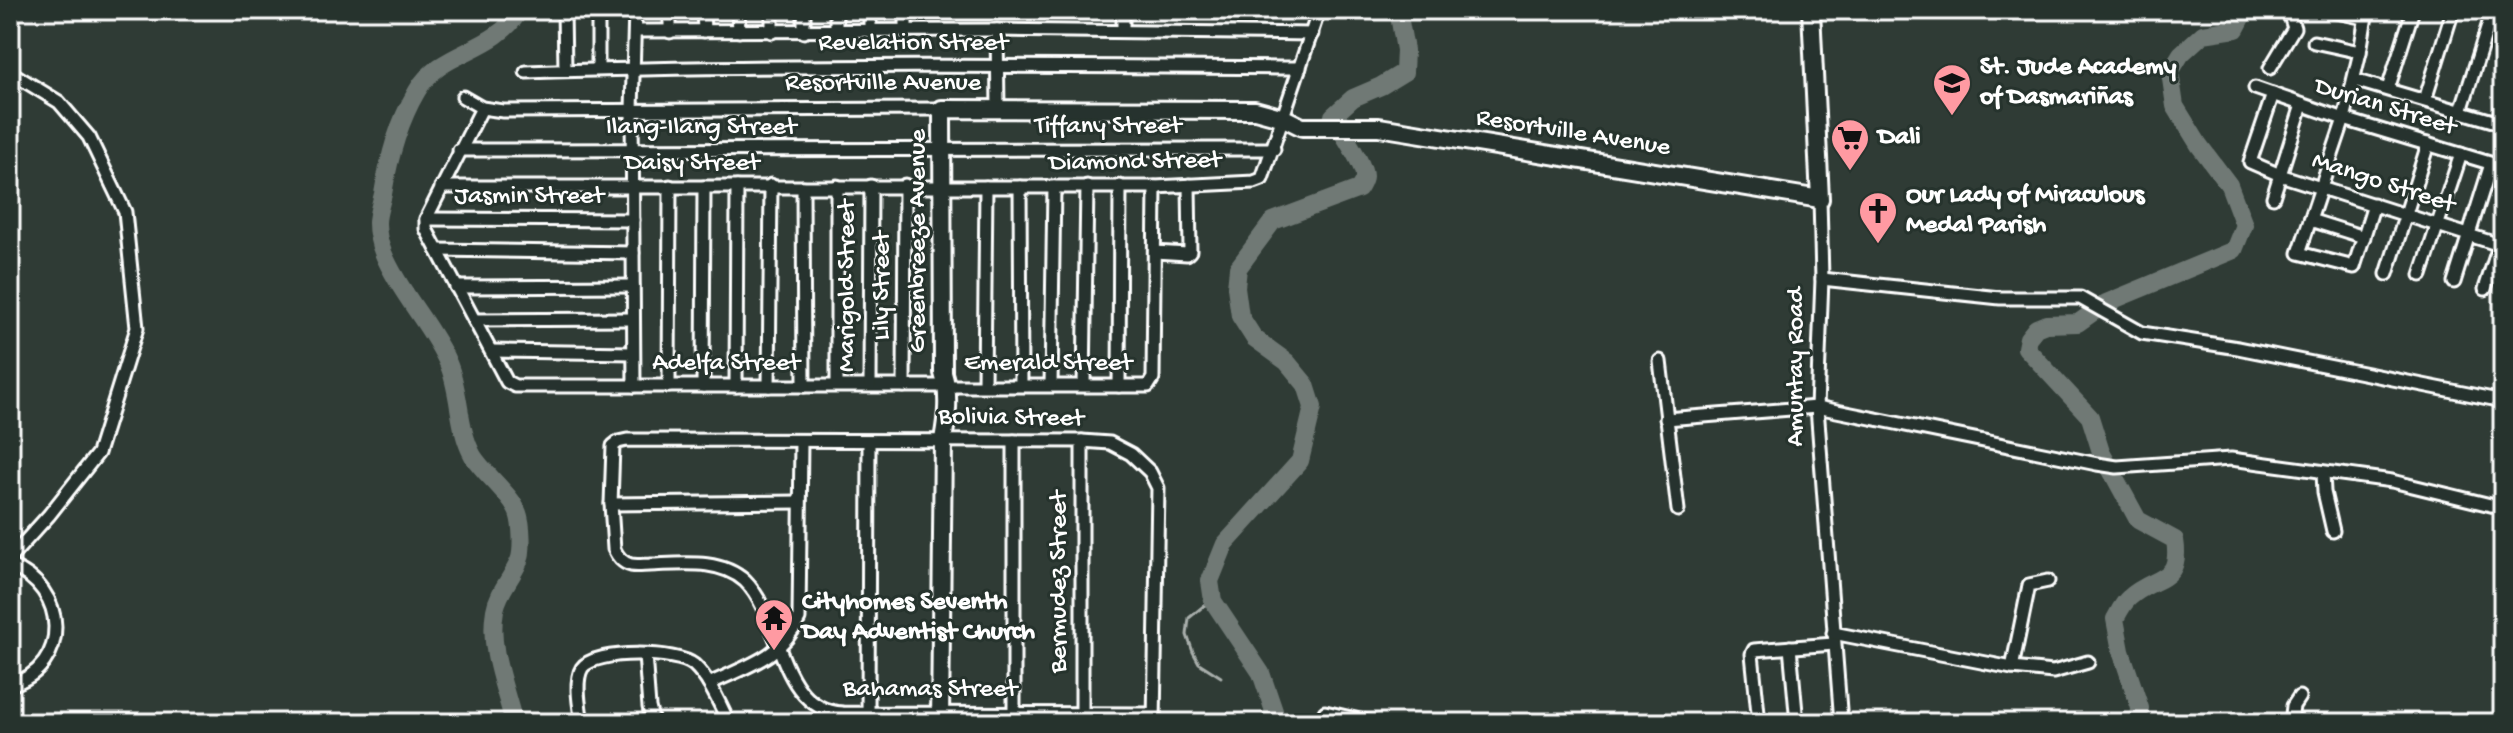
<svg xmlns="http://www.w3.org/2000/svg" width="2513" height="733" viewBox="0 0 2513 733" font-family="'Gochi Hand',sans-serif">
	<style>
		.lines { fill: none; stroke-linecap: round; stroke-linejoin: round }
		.stream { stroke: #a9afac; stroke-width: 3 }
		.river { stroke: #707975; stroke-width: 18 }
		.street-casing { stroke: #fff; stroke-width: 17 }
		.secondary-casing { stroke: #fff; stroke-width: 22 }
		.street { stroke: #26332d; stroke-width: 11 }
		.secondary { stroke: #26332d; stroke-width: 16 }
		.labels { text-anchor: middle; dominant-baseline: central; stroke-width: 6; stroke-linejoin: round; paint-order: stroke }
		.street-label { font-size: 26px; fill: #fff; stroke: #26332d }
		.poi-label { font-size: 26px; font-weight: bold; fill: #fff; stroke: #26332d; text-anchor: start }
	</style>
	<rect width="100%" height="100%" fill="#2f3b35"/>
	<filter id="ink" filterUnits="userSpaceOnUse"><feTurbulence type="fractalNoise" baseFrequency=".0125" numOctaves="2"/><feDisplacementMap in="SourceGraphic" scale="16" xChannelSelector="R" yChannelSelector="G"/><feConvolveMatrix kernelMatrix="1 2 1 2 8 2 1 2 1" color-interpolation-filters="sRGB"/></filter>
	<g filter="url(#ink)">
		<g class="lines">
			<polyline class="stream" points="1211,592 1206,604 1189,618 1187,635 1193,652 1199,663 1221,677"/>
			<g class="river">
				<path d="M514,723C505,686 488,649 495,610C498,592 512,578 519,561C523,551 522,524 518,513C511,494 484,474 473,456C457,427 461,393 448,363C435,333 413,308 397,280C387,263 377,244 377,223C377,214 381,203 383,194C389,157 398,123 417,91C441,49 494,54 520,10"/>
				<path d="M1268,723L1274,711L1261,673L1213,601L1210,581L1225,544L1300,461L1313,407L1306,385L1287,362L1254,338L1240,316L1236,287L1238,268L1273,221L1359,189C1361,185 1364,181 1364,177C1365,164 1340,131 1333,116L1353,98L1381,86L1404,72L1405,50L1398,10"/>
				<path d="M2139,723L2140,708L2121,651L2115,619C2119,612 2123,603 2129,598C2155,574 2182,585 2175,540L2138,520L2101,452L2090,417L2026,348L2028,338L2036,328L2046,324L2078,323L2106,303L2234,250L2244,225L2229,185L2199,145L2175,106L2170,72L2181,54L2203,34L2236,29L2244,14L2241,10"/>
			</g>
			<defs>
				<g id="street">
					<polyline points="564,10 565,70"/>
					<polyline points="670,10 670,32"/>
					<polyline points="703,10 704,31"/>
					<polyline points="738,10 739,31"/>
					<polyline points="772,10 772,32"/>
					<polyline points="804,10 804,32"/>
					<polyline points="870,10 870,31"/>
					<polyline points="906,10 906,30"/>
					<polyline points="2327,10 2365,18"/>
					<polyline points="2367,10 2360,52 2344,119 2299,253 2354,267 2374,204"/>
					<polyline points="997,30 998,108"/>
					<polyline points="635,31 997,30 1312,34"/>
					<polyline points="1123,31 1123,10"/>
					<polyline points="836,32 836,10"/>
					<polyline points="2314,42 2360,52"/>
					<polyline points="2270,68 2294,28 2288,10"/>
					<polyline points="598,69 598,10"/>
					<polyline points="10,72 59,102 89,137 125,212 137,328 98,453 49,515 10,558"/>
					<path d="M526,72C784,64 1042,66 1300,68"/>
					<polyline points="2354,80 2503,124"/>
					<polyline points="2255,88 2344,119 2503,167"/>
					<polyline points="2388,89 2413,10"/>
					<polyline points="2273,94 2250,162 2280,175 2503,246"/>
					<polyline points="463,97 482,108 503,111 942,109"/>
					<polyline points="2425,100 2453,10"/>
					<polyline points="482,108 426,219 426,229 507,382 515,386 1148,386 1153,378 1155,187"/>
					<polyline points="2461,111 2493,10"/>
					<polyline points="2497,123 2503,104"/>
					<polyline points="459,150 1274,149"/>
					<polyline points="441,187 1155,187 1254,182 1262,179 1319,10"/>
					<polyline points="803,187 804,386"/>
					<polyline points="1020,187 1021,385"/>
					<polyline points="2273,197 2302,105"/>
					<polyline points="1820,199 1822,279 1817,407 1841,723"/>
					<polyline points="426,219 633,220"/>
					<polyline points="2310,220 2364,237"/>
					<polyline points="437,250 633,253"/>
					<polyline points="1155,252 1187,254 1190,251 1189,185"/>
					<polyline points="2387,274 2428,144"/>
					<polyline points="2421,275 2461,154"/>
					<polyline points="1822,279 2000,298 2080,298 2142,333 2238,348 2503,401"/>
					<polyline points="2454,282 2491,164"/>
					<polyline points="456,287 633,286"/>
					<polyline points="2485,289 2503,234"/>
					<polyline points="474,320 633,319"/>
					<polyline points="492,351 633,353"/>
					<polyline points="1660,361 1678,510"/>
					<polyline points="837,385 837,186"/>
					<polyline points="870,385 871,186"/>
					<polyline points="984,385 986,187"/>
					<polyline points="1051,385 1054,187"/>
					<polyline points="1084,385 1087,186"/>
					<polyline points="634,386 632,109 635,10"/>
					<polyline points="669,386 670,186"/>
					<polyline points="703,386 704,187"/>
					<polyline points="736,386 737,187"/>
					<polyline points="769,386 771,185"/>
					<polyline points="904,386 905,185"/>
					<polyline points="1119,386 1120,186"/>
					<polyline points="1666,419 1817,407 2097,464 2117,467 2231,459 2392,481 2503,508"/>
					<polyline points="1082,441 1082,723"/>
					<polyline points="2323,473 2324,492 2333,531"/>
					<polyline points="611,504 799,502"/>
					<path d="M10,566C68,587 72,667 10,685"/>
					<polyline points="1833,633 2012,668 2053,672 2088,662"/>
					<polyline points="1790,647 1797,723"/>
					<polyline points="645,655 649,707 653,723"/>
					<polyline points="2012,668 2029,585 2048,581"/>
					<path d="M709,684C746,666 781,658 799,619L801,441"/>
					<polyline points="1325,712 1373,723"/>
					<path d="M582,723C580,709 574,681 582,668C595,649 678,651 694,665C710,680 719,703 729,723"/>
					<polyline points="868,723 869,442"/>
					<polyline points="1014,723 1014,441"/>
					<path d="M1154,723L1158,488L1150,472L1131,454L1110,443L1082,441L627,440L618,442L613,446L611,504L614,549C617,556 623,563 631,565C637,566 644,565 650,565C681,564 720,558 745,581C782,617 778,710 843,713L1154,714"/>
					<polyline points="1759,723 1752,654 1754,650 1834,644"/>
					<polyline points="2291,723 2293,706 2299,697"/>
				</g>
				<path id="secondary" d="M940,723L943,440C947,418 950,395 943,373L942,109L1255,110L1284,118L1302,127H1379L1820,199L1811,10"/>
			</defs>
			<use href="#street" class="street-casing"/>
			<use href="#secondary" class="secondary-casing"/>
			<use href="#street" class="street"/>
			<use href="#secondary" class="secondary"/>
		</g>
	</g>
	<defs>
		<symbol id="school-pin" viewBox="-11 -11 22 30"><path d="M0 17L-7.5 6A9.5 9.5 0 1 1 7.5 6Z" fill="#ff9aa2" stroke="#26332d"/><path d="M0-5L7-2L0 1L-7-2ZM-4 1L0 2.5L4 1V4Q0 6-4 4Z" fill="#111"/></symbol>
		<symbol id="supermarket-pin" viewBox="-11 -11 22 30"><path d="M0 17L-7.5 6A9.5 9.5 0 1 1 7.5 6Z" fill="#ff9aa2" stroke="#26332d"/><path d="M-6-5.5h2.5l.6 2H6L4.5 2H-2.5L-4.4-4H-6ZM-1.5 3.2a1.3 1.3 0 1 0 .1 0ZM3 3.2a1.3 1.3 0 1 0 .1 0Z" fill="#111"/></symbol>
		<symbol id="church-pin" viewBox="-11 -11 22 30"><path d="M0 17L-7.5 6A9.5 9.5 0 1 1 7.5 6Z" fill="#ff9aa2" stroke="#26332d"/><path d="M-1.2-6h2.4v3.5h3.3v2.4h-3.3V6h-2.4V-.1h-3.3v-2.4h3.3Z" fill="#111"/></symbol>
		<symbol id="temple-pin" viewBox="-11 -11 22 30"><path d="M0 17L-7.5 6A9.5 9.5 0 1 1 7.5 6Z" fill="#ff9aa2" stroke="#26332d"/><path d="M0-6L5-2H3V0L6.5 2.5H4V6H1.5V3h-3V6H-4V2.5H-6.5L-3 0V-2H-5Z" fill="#111"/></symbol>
	</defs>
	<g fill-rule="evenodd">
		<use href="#school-pin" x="1930" y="61" width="44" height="60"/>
		<use href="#supermarket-pin" x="1828" y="116" width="44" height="60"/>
		<use href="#church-pin" x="1856" y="189" width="44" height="60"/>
		<use href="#temple-pin" x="752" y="596" width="44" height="60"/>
	</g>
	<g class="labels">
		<g class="street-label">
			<text x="913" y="44">Revelation Street</text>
			<text x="883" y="84">Resortville Avenue</text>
			<text transform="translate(2385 108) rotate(17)">Durian Street</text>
			<text x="1108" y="127">Tiffany Street</text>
			<text x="701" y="128">Ilang-Ilang Street</text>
			<text transform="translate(1573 134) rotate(9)">Resortville Avenue</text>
			<text transform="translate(1135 163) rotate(-1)">Diamond Street</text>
			<text x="692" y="164">Daisy Street</text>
			<text transform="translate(2383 184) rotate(18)">Mango Street</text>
			<text x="529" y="197">Jasmin Street</text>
			<text transform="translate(919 241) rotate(-90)">Greenbreeze Avenue</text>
			<text transform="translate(848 286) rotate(-90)">Marigold Street</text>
			<text transform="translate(883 286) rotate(-90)">Lily Street</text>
			<text x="726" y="364">Adelfa Street</text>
			<text x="1048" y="364">Emerald Street</text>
			<text transform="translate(1797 367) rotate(-90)">Amuntay Road</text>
			<text transform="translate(1011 419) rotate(1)">Bolivia Street</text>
			<text transform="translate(1060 582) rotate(-90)">Bermudez Street</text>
			<text x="930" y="690">Bahamas Street</text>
		</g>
		<g class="poi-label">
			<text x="1980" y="68">St. Jude Academy<tspan x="1980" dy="30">of Dasmariñas</tspan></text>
			<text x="1878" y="138">Dali</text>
			<text x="1906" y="196">Our Lady of Miraculous<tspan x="1906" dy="30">Medal Parish</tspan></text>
			<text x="802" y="603">Cityhomes Seventh<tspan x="802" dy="30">Day Adventist Church</tspan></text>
		</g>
	</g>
	<rect width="2513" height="733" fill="none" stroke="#26332d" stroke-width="40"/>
	<rect x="20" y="20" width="2473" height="693" fill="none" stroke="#fff" stroke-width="3" filter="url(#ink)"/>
</svg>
